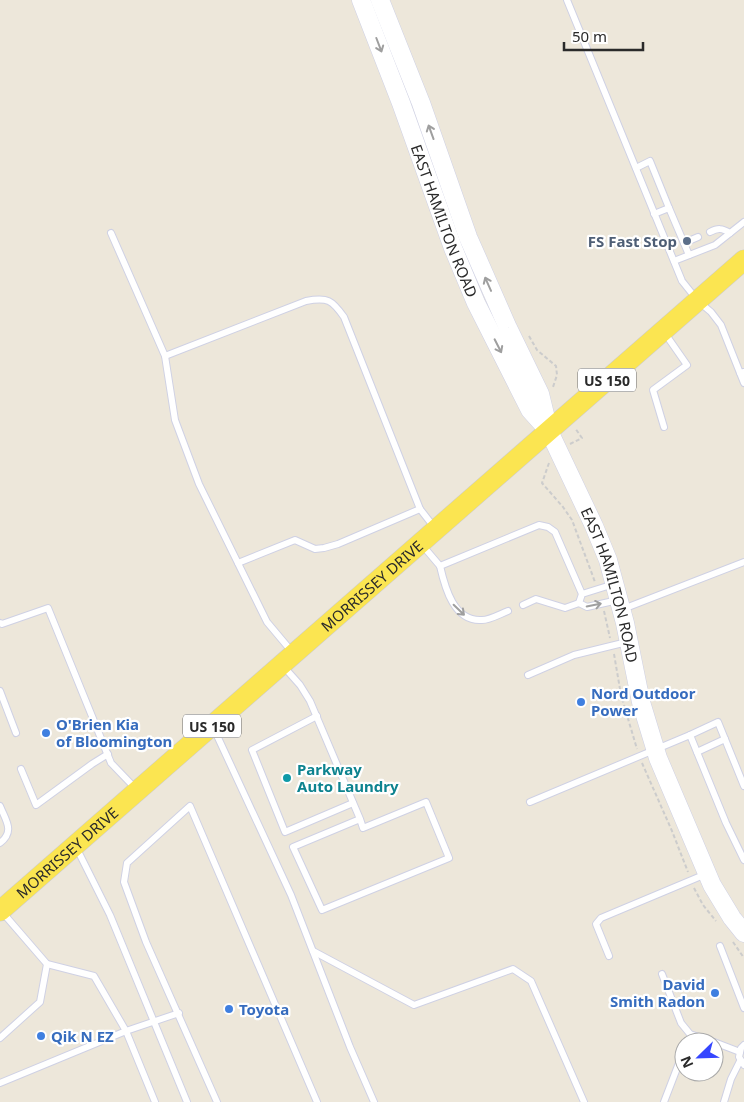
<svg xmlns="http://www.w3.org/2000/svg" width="744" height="1102" viewBox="0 0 744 1102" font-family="'Noto Sans',sans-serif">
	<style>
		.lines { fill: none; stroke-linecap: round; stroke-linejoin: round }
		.service-casing { stroke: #cfd1e4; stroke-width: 8 }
		.secondary-casing { stroke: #cfd1e4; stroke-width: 19 }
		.primary-casing { stroke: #ccc; stroke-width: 21 }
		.path { stroke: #ccc; stroke-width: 2; stroke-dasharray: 4 2.5; stroke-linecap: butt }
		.service { stroke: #fff; stroke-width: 6 }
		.secondary { stroke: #fff; stroke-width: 18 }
		.primary { stroke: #fbe551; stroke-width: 20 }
		.oneway { stroke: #9f9f9f }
		.service-dot { fill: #5c6f8a; stroke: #fff; stroke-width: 2 }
		.shop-dot { fill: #3f7fe0; stroke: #fff; stroke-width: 2 }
		.culture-dot { fill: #0f9aa8; stroke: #fff; stroke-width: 2 }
		.labels { text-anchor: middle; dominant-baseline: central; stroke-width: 4.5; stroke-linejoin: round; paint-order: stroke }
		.shield { fill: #fff; stroke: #6a6a6a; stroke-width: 1 }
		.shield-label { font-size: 14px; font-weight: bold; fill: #2a2a2a }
		.street-label { font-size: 15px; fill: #2a2a2a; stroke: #fff }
		.service-label { font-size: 15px; font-weight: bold; fill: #4e5e75; stroke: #fff; text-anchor: end }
		.shop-label { font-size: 15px; font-weight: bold; fill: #366cbe; stroke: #fff; text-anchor: start }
		.culture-label { font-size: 15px; font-weight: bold; fill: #0d838f; stroke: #fff; text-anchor: start }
	</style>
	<rect width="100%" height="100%" fill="#ede7da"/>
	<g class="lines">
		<defs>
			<g id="service">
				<polyline points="567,0 682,281 698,301 711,312 721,325 740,373 744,372"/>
				<polyline points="636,168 650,161 669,208"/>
				<polyline points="654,214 669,208 689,255"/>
				<path d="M710,232C718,228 722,228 730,233"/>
				<polyline points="111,233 165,356 175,420 199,484 267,622 293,653"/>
				<polyline points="684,243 698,237"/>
				<polyline points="674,261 715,245 744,222"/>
				<polyline points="664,332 687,365 653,390 664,427"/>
				<path d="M165,356L306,301C328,297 332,300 344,317L420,509L434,527"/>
				<polyline points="740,373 744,383"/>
				<polyline points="423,546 440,566 539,525 548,527 555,532 582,594"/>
				<polyline points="238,563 295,540 315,549 324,548 338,544 420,509"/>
				<path d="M440,566C445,588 454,622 482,620C490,620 500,614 508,611"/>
				<polyline points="614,584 582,594 579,603 587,607 618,600"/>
				<polyline points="523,605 536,599 565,608 579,603"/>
				<polyline points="623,609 744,562"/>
				<polyline points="0,623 2,624 48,608 111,763 136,789"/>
				<polyline points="284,667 300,685 310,701 360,819 293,847 322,910 449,858 426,802 363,828 360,819"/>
				<polyline points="528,675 574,655 627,642"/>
				<polyline points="0,691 16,733"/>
				<polyline points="317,716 252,750 285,832 353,803"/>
				<polyline points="214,729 291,895 350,1047 374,1102"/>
				<polyline points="690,735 718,722 744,786"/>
				<polyline points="697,752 725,739"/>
				<polyline points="21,769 36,805 92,764 108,754"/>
				<polyline points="530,802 690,735 726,823 744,860"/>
				<path d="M0,806C6,821 15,831 0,843"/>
				<polyline points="77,849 110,915 187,1102"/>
				<polyline points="3,913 47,964 94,976 126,1031 155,1102"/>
				<polyline points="720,946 744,1008"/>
				<polyline points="313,951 414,1005 513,969 531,981 584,1102"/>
				<polyline points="609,956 596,924 601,918 706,874"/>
				<polyline points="662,974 681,1023 690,1034 713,1042"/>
				<polyline points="0,1038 40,1002 47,964"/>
				<polyline points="714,1042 740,1052"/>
				<polyline points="744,1045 741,1048 739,1057 744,1065"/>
				<polyline points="0,1083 126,1031 179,1013"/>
				<polyline points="217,1102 146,942 124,882 127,863 190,806 317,1102"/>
				<polyline points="664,1102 684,1050"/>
				<polyline points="724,1102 731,1079 740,1061"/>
			</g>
			<g id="secondary">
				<path id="s1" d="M361,0L401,103L453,248L476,303L530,410L547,429"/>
				<path id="s2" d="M380,0L421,103L468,237L508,328L540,394L549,431L594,526L608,560L625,623L641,702L658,758L712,885L732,918L744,933"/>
			</g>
			<g id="primary">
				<path id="s3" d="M0,911L744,260"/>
			</g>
		</defs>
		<use href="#service" class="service-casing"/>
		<use href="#secondary" class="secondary-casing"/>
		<use href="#primary" class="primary-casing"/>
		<g class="path">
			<polyline points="529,336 537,350 556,366 557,375 553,387"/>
			<polyline points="570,444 582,438 575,428"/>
			<polyline points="549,463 542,483 563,507 572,520 595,582"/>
			<polyline points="604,611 610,638"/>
			<polyline points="614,654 621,695 637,749"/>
			<polyline points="642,763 672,831 688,872"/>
			<polyline points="694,888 703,905 716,921"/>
			<polyline points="733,942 744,958"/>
		</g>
		<use href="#service" class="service"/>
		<use href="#secondary" class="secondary"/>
		<use href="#primary" class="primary"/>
	</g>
	<defs><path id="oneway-shaft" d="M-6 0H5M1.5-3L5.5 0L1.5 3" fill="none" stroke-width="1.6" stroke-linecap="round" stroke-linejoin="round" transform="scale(1.25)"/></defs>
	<g class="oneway">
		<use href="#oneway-shaft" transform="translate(379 45) rotate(69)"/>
		<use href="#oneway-shaft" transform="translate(431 132) rotate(-110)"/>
		<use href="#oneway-shaft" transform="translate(488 284) rotate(-114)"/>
		<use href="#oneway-shaft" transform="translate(498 346) rotate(63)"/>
		<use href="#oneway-shaft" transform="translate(594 605) rotate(-11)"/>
		<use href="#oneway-shaft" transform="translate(459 610) rotate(44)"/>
	</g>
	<circle class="service-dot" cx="687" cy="241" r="5"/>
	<g class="shop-dot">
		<circle cx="581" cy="702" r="5"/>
		<circle cx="46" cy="733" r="5"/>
		<circle cx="715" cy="993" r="5"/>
		<circle cx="229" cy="1009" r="5"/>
		<circle cx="41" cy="1036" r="5"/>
	</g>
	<circle class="culture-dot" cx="287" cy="778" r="5"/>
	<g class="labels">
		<g class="shield">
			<rect x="578" y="368.5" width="58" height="23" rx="4"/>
			<rect x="183" y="714.5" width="58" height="23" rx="4"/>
		</g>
		<g class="shield-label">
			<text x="607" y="380">US 150</text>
			<text x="212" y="726">US 150</text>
		</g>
		<g class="street-label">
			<text stroke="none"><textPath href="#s1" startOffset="236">EAST HAMILTON ROAD</textPath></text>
			<text stroke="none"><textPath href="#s2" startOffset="630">EAST HAMILTON ROAD</textPath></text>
			<text stroke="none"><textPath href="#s3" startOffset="494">MORRISSEY DRIVE</textPath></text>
			<text stroke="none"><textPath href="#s3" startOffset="89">MORRISSEY DRIVE</textPath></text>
		</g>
		<g class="service-label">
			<text x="677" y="241">FS Fast Stop</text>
		</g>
		<g class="shop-label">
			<text x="591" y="693">Nord Outdoor<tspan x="591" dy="17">Power</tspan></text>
			<text x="56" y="724">O'Brien Kia<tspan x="56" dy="17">of Bloomington</tspan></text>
			<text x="705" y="984" text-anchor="end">David<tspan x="705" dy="17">Smith Radon</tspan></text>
			<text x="239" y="1009">Toyota</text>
			<text x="51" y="1036">Qik N EZ</text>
		</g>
		<g class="culture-label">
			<text x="297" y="769">Parkway<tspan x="297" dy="17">Auto Laundry</tspan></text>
		</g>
	</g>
	<g transform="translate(699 1057) rotate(247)"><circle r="24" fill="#ffffff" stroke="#aaaaaa"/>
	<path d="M0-4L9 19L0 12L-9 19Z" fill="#3546ff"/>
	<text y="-8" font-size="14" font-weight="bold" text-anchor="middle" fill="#2a2a2a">N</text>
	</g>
	<path d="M564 42v8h79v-8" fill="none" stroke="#2a2a2a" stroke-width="2.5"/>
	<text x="572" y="42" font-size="15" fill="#2a2a2a" stroke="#ffffff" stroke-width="4" paint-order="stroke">50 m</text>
</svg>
